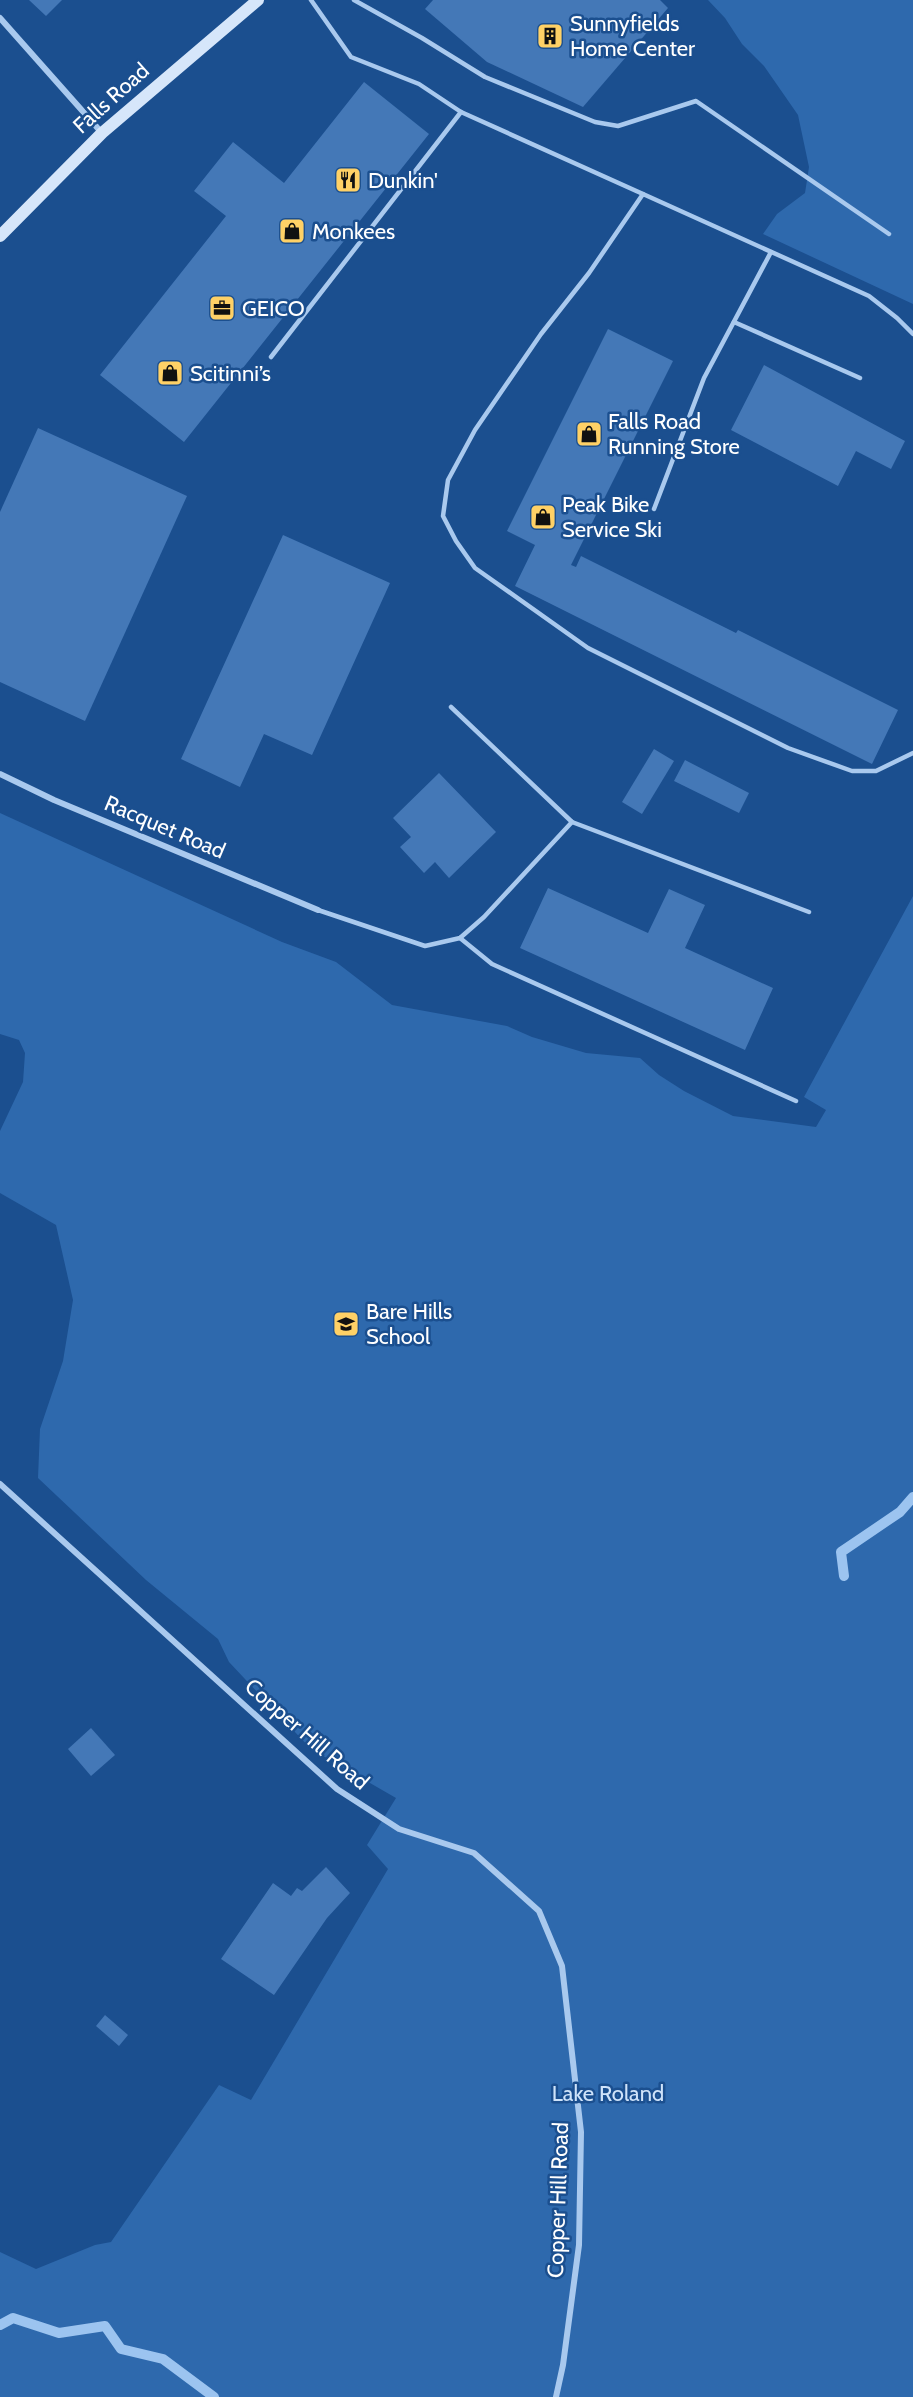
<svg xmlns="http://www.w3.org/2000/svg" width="913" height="2397" viewBox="0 0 913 2397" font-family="Cabin,sans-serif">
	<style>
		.green { fill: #2e69ad }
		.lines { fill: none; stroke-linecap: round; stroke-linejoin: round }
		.stream { stroke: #9cc4f0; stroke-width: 10 }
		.building { fill: #4478b7 }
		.service { stroke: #a9c9ee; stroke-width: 4.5 }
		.minor { stroke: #a9c9ee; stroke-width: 6 }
		.secondary { stroke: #d6e6fa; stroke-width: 12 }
		.labels { text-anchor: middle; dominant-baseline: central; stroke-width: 5; stroke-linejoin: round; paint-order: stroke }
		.poi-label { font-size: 22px; fill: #fff; stroke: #1b4f8f; text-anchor: start }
		.street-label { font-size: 22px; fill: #fff; stroke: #1b4f8f }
		.park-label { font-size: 22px; fill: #cfe3fa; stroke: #1b4f8f }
	</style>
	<rect width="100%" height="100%" fill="#1b4f8f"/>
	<g class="green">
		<polygon points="708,0 913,0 913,304 763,234 777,214 805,193 809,167 798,115 764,66 742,44 725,18"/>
		<polygon points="0,813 282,942 336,962 392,1005 507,1026 532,1037 586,1053 640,1058 659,1075 684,1091 733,1116 816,1127 826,1110 804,1097 913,896 913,2397 0,2397 0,2252 36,2269 95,2245 111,2242 219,2085 251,2100 388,1869 367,1845 396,1798 311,1749 229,1662 218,1639 146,1580 38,1478 40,1429 63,1361 73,1300 56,1225 0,1193 0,1131 23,1082 25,1053 19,1040 0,1034"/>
	</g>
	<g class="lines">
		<g class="stream">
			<polyline points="844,1576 841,1552 900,1512 913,1497"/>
			<polyline points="0,2325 13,2318 59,2333 105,2326 121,2349 163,2359 214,2397"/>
		</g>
	</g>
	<g class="building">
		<polygon points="29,0 62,0 46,16"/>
		<polygon points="433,0 660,0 668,8 583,107 487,62 425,9"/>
		<polygon points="364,82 429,134 184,442 100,375 226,216 194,191 233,142 284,183"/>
		<polygon points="608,329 673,361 571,565 576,567 581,556 736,633 738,630 898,710 872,764 515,586 535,545 507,531"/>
		<polygon points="764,365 905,441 891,469 856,451 838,486 731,430"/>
		<polygon points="38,428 187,496 85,721 0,682 0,512"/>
		<polygon points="283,535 390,583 312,755 264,734 240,787 181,759"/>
		<polygon points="654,749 674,761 642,814 622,802"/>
		<polygon points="685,760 749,793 739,813 674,781"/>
		<polygon points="439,773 496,832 449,878 435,862 424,873 400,847 411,837 393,818"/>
		<polygon points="548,888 648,933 669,889 705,905 685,948 773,988 745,1050 520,948"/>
		<polygon points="91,1728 115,1755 91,1776 68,1749"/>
		<polygon points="326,1867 350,1893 327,1918 274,1995 221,1959 273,1883 291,1896 297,1888 302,1891"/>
		<polygon points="105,2015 128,2035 119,2046 96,2026"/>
	</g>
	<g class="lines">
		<g class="service">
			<polyline points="311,0 351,57 419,84 461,112 643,194"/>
			<polyline points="354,0 422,38 485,77 595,122 618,126 696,101 889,234"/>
			<polyline points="734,322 860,378"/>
			<polyline points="913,334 897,318 869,296 643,194 589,273 541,334 475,430 448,480 443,516 456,541 475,568 588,648 788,748 852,771 876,771 913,753"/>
			<polyline points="271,357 461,112"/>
			<polyline points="654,509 704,378 771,252"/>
			<polyline points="451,707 572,822 809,912"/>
			<polyline points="318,910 425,946 460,938 484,917 572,822"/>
			<polyline points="460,938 492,964 796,1101"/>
		</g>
		<g class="minor">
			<polyline points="0,18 102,133"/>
			<polyline points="0,774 54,800 318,910"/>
			<polyline points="0,1484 337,1789 399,1829 474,1853 539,1911 562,1966 581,2132 579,2245 563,2365 556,2397"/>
		</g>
		<polyline class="secondary" points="0,236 102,133 258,0"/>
	</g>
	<defs>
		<symbol id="building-square" viewBox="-11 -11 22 22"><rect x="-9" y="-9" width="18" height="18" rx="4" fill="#ffd166" stroke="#1b4f8f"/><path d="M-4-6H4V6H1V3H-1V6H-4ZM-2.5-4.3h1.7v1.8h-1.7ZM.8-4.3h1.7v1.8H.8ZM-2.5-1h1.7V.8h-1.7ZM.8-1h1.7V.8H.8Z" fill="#111"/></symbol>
		<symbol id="restaurant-square" viewBox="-11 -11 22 22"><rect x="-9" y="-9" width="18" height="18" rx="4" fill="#ffd166" stroke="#1b4f8f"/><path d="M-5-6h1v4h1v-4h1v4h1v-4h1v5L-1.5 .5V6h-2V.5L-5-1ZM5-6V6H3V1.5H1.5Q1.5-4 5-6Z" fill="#111"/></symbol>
		<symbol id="shop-square" viewBox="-11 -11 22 22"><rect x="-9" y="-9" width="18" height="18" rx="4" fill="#ffd166" stroke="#1b4f8f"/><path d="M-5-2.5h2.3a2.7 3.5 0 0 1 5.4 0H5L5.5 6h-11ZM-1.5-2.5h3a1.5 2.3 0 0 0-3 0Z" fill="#111"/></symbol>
		<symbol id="office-square" viewBox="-11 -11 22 22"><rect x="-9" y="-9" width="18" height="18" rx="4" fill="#ffd166" stroke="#1b4f8f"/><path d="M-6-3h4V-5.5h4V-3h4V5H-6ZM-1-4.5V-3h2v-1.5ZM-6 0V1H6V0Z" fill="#111"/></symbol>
		<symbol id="school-square" viewBox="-11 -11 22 22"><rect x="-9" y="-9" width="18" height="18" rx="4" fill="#ffd166" stroke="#1b4f8f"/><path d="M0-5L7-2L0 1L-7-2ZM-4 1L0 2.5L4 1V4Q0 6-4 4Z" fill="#111"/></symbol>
	</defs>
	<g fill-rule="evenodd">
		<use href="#building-square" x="535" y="21" width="30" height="30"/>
		<use href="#restaurant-square" x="333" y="165" width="30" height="30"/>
		<use href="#shop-square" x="277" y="216" width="30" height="30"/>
		<use href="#office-square" x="207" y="293" width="30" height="30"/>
		<use href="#shop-square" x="155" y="358" width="30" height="30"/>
		<use href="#shop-square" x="574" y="419" width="30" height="30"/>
		<use href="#shop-square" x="528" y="502" width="30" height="30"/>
		<use href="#school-square" x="331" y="1309" width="30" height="30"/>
	</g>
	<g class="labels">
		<g class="poi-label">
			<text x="570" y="23">Sunnyfields<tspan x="570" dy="25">Home Center</tspan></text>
			<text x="368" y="180">Dunkin'</text>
			<text x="312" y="231">Monkees</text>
			<text x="242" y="308">GEICO</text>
			<text x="190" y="373">Scitinni’s</text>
			<text x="608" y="421">Falls Road<tspan x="608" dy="25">Running Store</tspan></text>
			<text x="562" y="504">Peak Bike<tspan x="562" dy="25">Service Ski</tspan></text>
			<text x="366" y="1311">Bare Hills<tspan x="366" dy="25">School</tspan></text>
		</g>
		<g class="street-label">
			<text transform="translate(111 98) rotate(-42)">Falls Road</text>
			<text transform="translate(165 827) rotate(23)">Racquet Road</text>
			<text transform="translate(307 1734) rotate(41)">Copper Hill Road</text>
			<text transform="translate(558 2200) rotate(-88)">Copper Hill Road</text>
		</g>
		<g class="park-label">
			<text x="608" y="2093">Lake Roland</text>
		</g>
	</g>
</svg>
